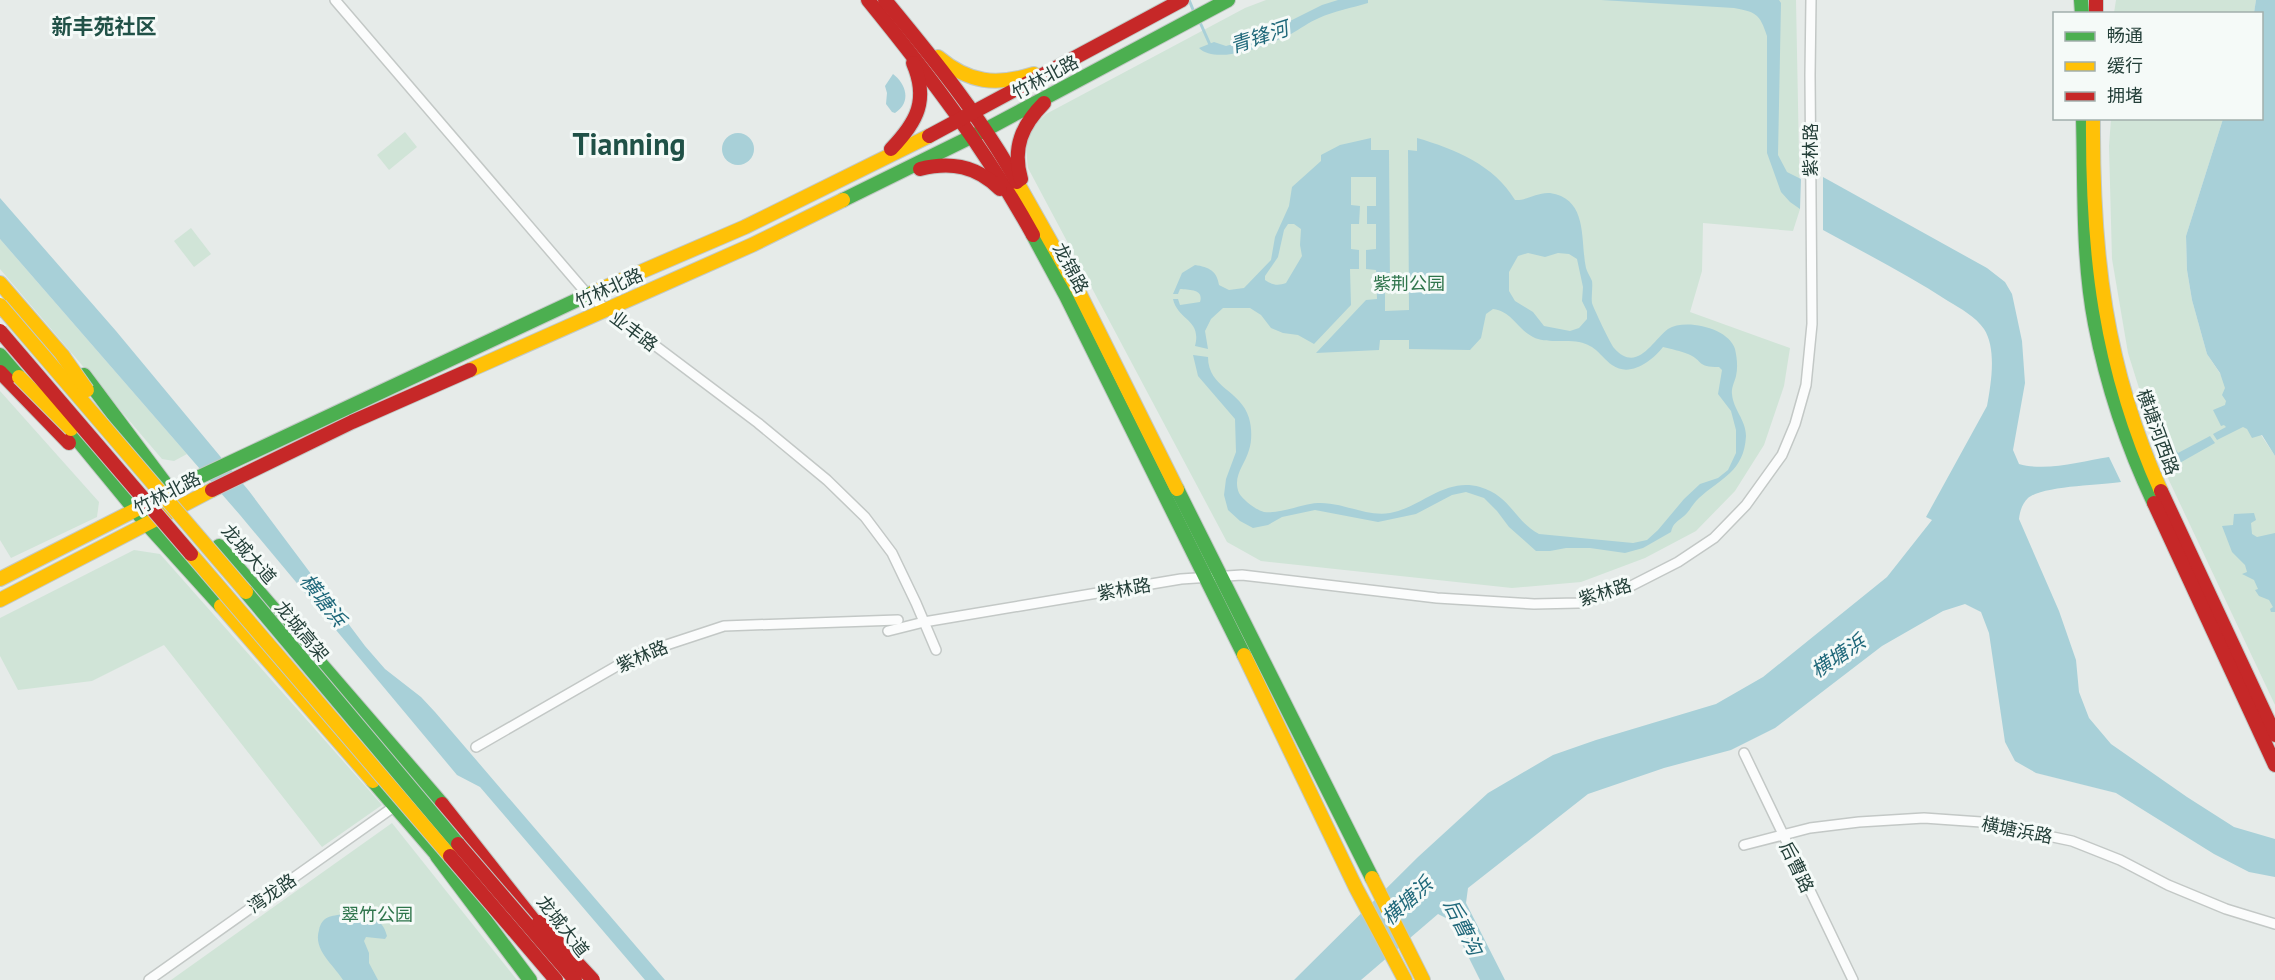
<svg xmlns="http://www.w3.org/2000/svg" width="2275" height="980" viewBox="0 0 2275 980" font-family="'PT Sans','Noto Sans SC',sans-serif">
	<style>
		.green { fill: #d0e4d7 }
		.water { fill: #a8d0d8; fill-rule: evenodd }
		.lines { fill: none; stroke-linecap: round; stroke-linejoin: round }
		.stream { stroke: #a8d0d8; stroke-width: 3 }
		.street-casing { stroke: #c3c8c6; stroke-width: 12 }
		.fast-casing { stroke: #c2c9c6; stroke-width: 16 }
		.slow-casing { stroke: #c2c9c6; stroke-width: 16 }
		.jam-casing { stroke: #c2c9c6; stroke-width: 16 }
		.street { stroke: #fbfcfc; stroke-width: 9 }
		.fast { stroke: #4caf50; stroke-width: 14 }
		.slow { stroke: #ffc107; stroke-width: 14 }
		.jam { stroke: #c62828; stroke-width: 14 }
		.fast-bridge-casing { stroke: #c2cac8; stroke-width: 16; stroke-linecap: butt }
		.slow-bridge-casing { stroke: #c2cac8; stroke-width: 16; stroke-linecap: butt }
		.jam-bridge-casing { stroke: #c2cac8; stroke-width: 16; stroke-linecap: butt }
		.fast-bridge { stroke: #4caf50; stroke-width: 14 }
		.slow-bridge { stroke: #ffc107; stroke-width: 14 }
		.jam-bridge { stroke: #c62828; stroke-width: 14 }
		.labels { text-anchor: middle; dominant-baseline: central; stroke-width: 6; stroke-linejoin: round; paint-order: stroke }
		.street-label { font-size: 18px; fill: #243f39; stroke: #f5faf8 }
		.park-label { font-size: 18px; fill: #2f754c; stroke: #f5faf8 }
		.water-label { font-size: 20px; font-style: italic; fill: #1f687a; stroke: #f5faf8 }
		.quarter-label { font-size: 21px; font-weight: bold; fill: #205147; stroke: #f5faf8 }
		.town-label { font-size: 30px; font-weight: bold; fill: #205147; stroke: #f5faf8 }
	</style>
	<rect width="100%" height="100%" fill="#e6ebe9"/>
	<g class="green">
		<path d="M1266,0H1796L1800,209L1793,231L1703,223L1702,271L1690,312L1790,348L1784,386L1764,445L1735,491L1696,531L1645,558L1581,582L1512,588L1261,561L1227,542L1028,168C1025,139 1024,135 1046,114L1245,8Z"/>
		<polygon points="2116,0 2256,0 2254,13 2114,13"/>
		<polygon points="2111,119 2223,119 2186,236 2187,270 2192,300 2207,354 2275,456 2275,705 2166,474 2128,353 2112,259 2109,146"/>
		<polygon points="405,132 417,147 389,170 377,155"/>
		<polygon points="191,228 211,254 194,267 174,241"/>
		<polygon points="0,239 187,454 174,461 162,459 0,269"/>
		<polygon points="0,391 99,502 97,517 11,558 0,540"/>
		<polygon points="134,550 160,554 382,805 322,847 164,645 92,681 18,690 0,656 0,618"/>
		<polygon points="392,823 517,980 171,980"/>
	</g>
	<g class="water">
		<path d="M1338,0H1368V3C1352,8 1334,11 1319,18C1309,22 1300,29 1291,34C1271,44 1217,66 1199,48L1214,42L1226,46L1258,37L1322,5Z"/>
		<path d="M1601,0H1779L1781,3L1778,155L1787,172L1801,179L1800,209L1790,202L1781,192L1767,153V36C1760,14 1756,12 1734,8Z"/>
		<polygon points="2256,0 2275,0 2275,456 2262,435 2252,438 2247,429 2243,427 2217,440 2213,434 2226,427 2224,425 2221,426 2213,410 2225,405 2226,401 2222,395 2225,388 2220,373 2207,354 2192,300 2187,270 2186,236 2223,119 2262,118 2262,14 2254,13"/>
		<path d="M893,74C906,84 912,102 895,113L892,112L886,104L887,93L885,86Z"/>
		<circle cx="738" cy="149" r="16"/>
		<path d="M1371,138V150H1389L1390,288L1385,289V311L1409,310L1408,150L1417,151V138C1455,149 1494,165 1515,200C1526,201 1537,192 1550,193C1589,199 1580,241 1586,268C1587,272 1590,276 1592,281C1593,288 1591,296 1592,303C1593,307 1611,345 1614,348C1637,374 1652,341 1668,329C1685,318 1729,328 1735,349C1737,358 1738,367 1736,376C1735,381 1731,388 1732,394C1733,409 1746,420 1746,436C1744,472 1721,478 1699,498C1693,503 1690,511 1684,516C1677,522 1673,523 1671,532L1643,548L1625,553L1590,548H1566L1550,551H1536L1509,527L1497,511L1484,498L1466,492L1452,495L1416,514L1378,522L1315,510L1282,517L1268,525L1253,528L1240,521L1228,510L1224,495L1226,479L1236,452L1235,419L1198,376L1193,355L1208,357C1208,388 1241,390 1249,418C1252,428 1252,441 1249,450C1245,465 1232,476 1239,493C1243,500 1256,510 1264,512C1281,514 1301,504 1318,503C1343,502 1366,517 1390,513C1422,507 1445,477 1480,487C1511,496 1515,522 1539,534L1633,543L1647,540L1658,530L1684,499L1700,484L1718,478L1728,470L1736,453V430L1731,411L1718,394L1722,370L1719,367C1696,367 1704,361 1688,354C1681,351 1671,349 1663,347C1652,361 1630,378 1612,365C1599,355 1597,346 1579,342C1565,339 1546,344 1533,337C1517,329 1513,312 1493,309L1486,314L1481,338L1470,350L1409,349V340H1380L1379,350L1316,353L1366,300L1377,299L1376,270L1366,269V250L1376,249V224H1367V206H1376V177H1351V205L1360,206L1359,224H1351V249L1359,250V269H1350L1351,305L1314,344L1298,335L1283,333L1271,328L1261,315L1250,308H1223L1211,319L1205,331L1208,349L1195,346C1202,319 1178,321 1173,299H1178L1180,305L1200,302C1204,289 1190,290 1180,289L1178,294H1173L1182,273L1195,265C1209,267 1217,271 1219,285L1229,290L1244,288L1271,260L1275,237L1289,206L1292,187L1321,161V155L1340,145ZM1288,224H1294L1301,229L1300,245L1302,256L1286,283C1278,286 1272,285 1265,280V276L1278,257L1284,230ZM1528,253L1545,257L1558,253L1569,254L1577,259L1583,287L1582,301L1587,311V319L1579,328L1570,331L1544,326L1533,312L1515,301L1509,291V272L1518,256Z"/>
		<path d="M1823,177L1987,268L2005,282L2012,294L2022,341L2025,383L2013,450L2019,464C2047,472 2082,461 2109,457L2121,482C2101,485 2042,486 2028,498C2022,504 2020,511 2019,519L2059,611L2076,660L2079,692L2089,718L2111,744L2187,797L2234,827L2275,839V877L2249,872L2214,854L2116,793L2036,773L2015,761L2005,742L1989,633L1981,612L1965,604L1943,611L1882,646L1775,728L1731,750L1664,768L1588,794L1468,888L1466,903L1505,980H1480L1450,920L1438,914L1361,980H1294L1418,857L1488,793L1553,755L1596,740L1716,704L1763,677L1887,577L1932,520L1926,517L1987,406C1991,384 1997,349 1984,329C1976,317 1960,308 1948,301C1908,275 1865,253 1823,230Z"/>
		<polygon points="0,198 116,331 249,491 365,646 385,669 421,697 435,712 665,980 645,980 480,787 457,775 240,515 0,239"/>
		<polygon points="2167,435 2178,453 2210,436 2215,443 2169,469 2158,444"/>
		<polygon points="2254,513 2256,520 2251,523 2252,534 2257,537 2275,533 2275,612 2271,612 2270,609 2273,607 2269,600 2259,596 2255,590 2258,589 2254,580 2242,574 2247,572 2245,565 2232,552 2222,526 2233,525 2234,514"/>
		<path d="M344,914C363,915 382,914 387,936L385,939L366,937L364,941L369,953V963L378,980H343C333,964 313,950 319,930C322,916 331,916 344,914Z"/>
	</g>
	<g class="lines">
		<g class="stream">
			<polyline points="1189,0 1194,12"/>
			<polyline points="1199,20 1211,47"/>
		</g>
		<defs>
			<g id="street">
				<polyline points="335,0 588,295 758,423 827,480 865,517 892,553 916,603 936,650"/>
				<polyline points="888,631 924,622 1181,579 1242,575 1437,598 1534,604 1578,603 1629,587 1678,562 1714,538 1746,505 1782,455 1795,424 1806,385 1812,324 1810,75 1811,0"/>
				<polyline points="476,747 636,655 724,626 898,620"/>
				<polyline points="1744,753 1853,980"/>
				<polyline points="1744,845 1810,828 1859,822 1924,818 1981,822 2072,841 2120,860 2168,885 2226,909 2275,924"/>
				<polyline points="149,980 395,806"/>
			</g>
			<g id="fast">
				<polyline points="2081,0 2082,14"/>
				<path d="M2083,118C2085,186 2082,257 2095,324C2107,386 2127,446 2154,503"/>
				<polyline points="843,200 985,130 1228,0"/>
				<polyline points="1033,235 1066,296 1244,655"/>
				<polyline points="0,355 19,377"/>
				<polyline points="84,375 170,490"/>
				<polyline points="63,422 146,523 221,606"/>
				<polyline points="1177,489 1372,878"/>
				<polyline points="161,495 594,292"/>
				<polyline points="219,546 442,804"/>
				<polyline points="373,781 444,863"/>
				<polyline points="437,856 530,980"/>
			</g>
			<g id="slow">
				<path d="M938,57C969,83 996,86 1034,74"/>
				<path d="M2093,118C2092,253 2105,367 2161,491"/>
				<polyline points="1017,182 1078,290 1177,489"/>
				<polyline points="0,283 63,356"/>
				<polyline points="594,292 745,227 929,136"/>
				<polyline points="470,370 752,245 843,200"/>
				<polyline points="0,579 145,505"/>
				<polyline points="0,600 212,490"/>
				<polyline points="221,606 373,781"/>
				<polyline points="1244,655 1356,888 1405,980"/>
				<polyline points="1372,878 1423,980"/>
			</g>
			<g id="jam">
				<path d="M868,0C929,75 986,150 1033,235"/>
				<path d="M885,0C933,58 981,117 1017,182"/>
				<polyline points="2096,0 2096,14"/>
				<polyline points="929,136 1182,0"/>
				<path d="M891,149C917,122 929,100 913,63"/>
				<path d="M920,169C951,161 977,166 1000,189"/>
				<path d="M1021,179C1012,148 1022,125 1044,103"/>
				<polyline points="0,372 69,443"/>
				<polyline points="212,490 352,422 470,370"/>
				<polyline points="2161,491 2275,735"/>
				<polyline points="2154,503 2275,765"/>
				<polyline points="442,804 539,927"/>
			</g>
		</defs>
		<use href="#street" class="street-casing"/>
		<use href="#fast" class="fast-casing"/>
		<use href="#slow" class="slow-casing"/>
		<use href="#jam" class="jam-casing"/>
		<use href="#street" class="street"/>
		<use href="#fast" class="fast"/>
		<use href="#slow" class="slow"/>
		<use href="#jam" class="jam"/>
		<defs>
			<polyline id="fast-bridge" points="246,592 458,844"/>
			<g id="slow-bridge">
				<polyline points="0,305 246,592"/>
				<polyline points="63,356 87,390"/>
				<polyline points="19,377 71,429"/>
				<polyline points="191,554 450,856"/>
			</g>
			<g id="jam-bridge">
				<polyline points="0,331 191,554"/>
				<polyline points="458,844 575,980"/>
				<polyline points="450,856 556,980"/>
				<polyline points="539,922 593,980"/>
			</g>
		</defs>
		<use href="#fast-bridge" class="fast-bridge-casing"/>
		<use href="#slow-bridge" class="slow-bridge-casing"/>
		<use href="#jam-bridge" class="jam-bridge-casing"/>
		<use href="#fast-bridge" class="fast-bridge"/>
		<use href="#slow-bridge" class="slow-bridge"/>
		<use href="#jam-bridge" class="jam-bridge"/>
	</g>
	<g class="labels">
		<g class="street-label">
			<text transform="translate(1045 77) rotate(-28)">竹林北路</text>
			<text transform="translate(1810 150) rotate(-90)">紫林路</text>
			<text transform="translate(1071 268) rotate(62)">龙锦路</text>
			<text transform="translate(609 288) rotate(-24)">竹林北路</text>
			<text transform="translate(634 331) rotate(37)">业丰路</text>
			<text transform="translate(2158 432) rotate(70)">横塘河西路</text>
			<text transform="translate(167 493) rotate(-27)">竹林北路</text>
			<text transform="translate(249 554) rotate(49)">龙城大道</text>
			<text transform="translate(1124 589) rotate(-10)">紫林路</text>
			<text transform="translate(1605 592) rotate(-17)">紫林路</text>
			<text transform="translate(302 631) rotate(50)">龙城高架</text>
			<text transform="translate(642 656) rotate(-23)">紫林路</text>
			<text transform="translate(2017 830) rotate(11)">横塘浜路</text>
			<text transform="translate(1797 867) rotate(64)">后曹路</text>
			<text transform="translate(272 893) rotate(-35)">湾龙路</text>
			<text transform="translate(563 926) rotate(52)">龙城大道</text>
		</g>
		<g class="park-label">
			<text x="1409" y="283">紫荆公园</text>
			<text x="377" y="914">翠竹公园</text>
		</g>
		<g class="water-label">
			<text transform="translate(1259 37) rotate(-18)">青锋河</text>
			<text transform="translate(323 600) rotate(52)">横塘浜</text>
			<text transform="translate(1838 656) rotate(-34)">横塘浜</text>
			<text transform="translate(1407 901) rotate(-42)">横塘浜</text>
			<text transform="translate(1463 927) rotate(63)">后曹沟</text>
		</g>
		<g class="quarter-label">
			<text x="104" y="26">新丰苑社区</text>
		</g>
		<g class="town-label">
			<text x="629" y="143">Tianning</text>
		</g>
	</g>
	<rect x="2053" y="12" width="210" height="108" fill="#f5faf8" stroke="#a1afac" stroke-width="1.5"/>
	<rect x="2065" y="32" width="30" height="9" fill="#4caf50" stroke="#a1afac" stroke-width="1.5"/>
	<text x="2107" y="42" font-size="18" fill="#243f39">畅通</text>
	<rect x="2065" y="62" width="30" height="9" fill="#ffc107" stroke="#a1afac" stroke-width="1.5"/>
	<text x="2107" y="72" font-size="18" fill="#243f39">缓行</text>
	<rect x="2065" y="92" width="30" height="9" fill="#c62828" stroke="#a1afac" stroke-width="1.5"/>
	<text x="2107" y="102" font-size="18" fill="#243f39">拥堵</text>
</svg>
